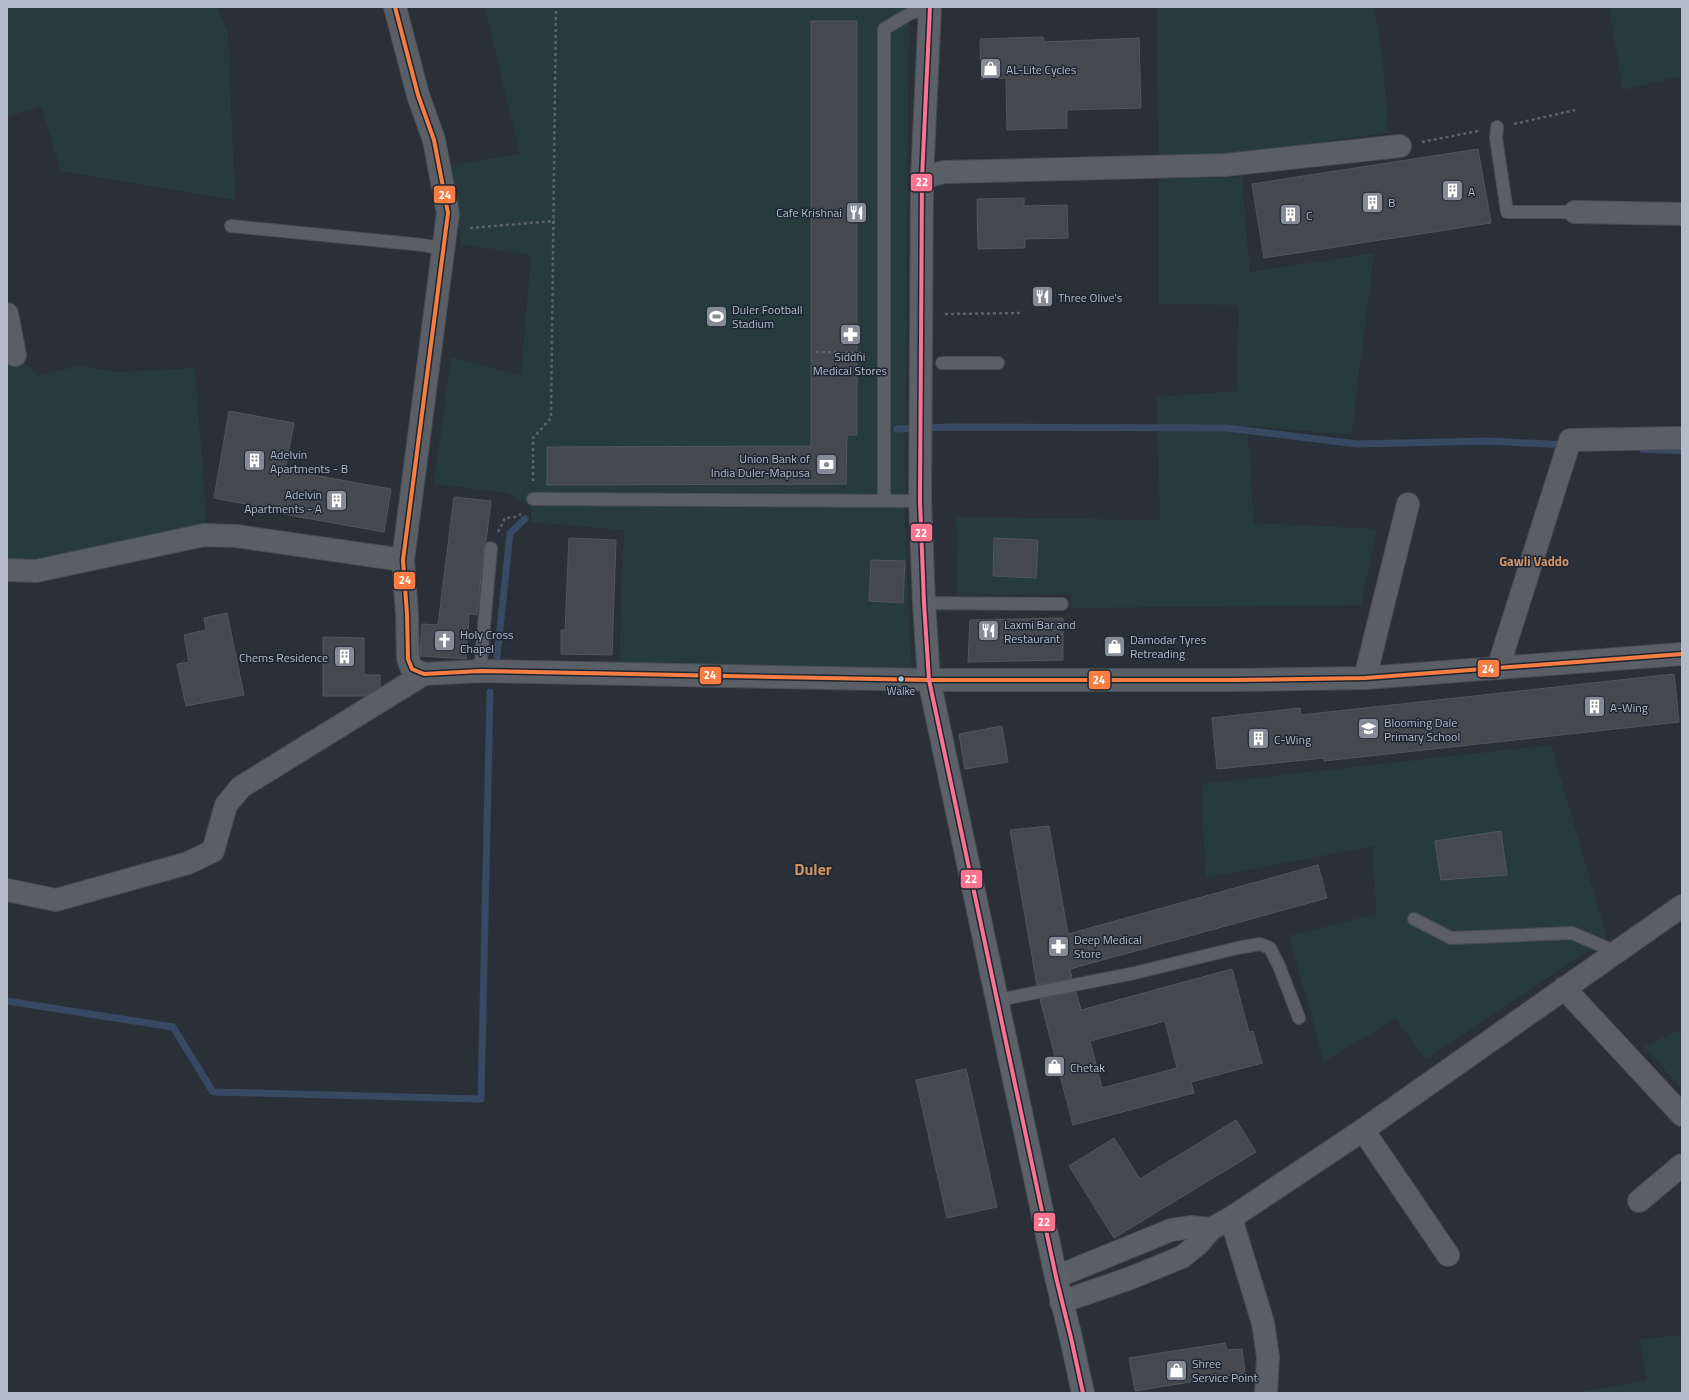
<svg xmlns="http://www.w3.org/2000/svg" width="1689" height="1400" viewBox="0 0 1689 1400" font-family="'Titillium Web',sans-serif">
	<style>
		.green { fill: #273a3e }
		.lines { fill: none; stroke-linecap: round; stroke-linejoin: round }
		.stream { stroke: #384963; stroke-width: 7 }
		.building { fill: #444950; stroke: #52575f; fill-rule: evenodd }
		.lane-casing { stroke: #484c53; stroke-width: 14 }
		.street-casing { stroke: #484c53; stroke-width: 24 }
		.primary-casing { stroke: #484c55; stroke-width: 24 }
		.path { stroke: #5d636a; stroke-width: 2.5; stroke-dasharray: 3 3; stroke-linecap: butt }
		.lane { stroke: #5a5e66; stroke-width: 12 }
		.street { stroke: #5a5e66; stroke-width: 22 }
		.primary { stroke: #5c6168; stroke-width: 22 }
		.bus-1-casing { stroke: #1d2633; stroke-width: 7 }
		.bus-2-casing { stroke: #1d2633; stroke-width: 7 }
		.bus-1 { stroke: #f77d43; stroke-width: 4 }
		.bus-2 { stroke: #fc738d; stroke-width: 4 }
		.bus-dot { fill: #b4bcc9; stroke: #1d2633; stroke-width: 1.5 }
		.labels { text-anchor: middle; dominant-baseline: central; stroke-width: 3; stroke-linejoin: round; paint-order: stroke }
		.bus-label { font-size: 11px; fill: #b4bcc9; stroke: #1d2633 }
		.poi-label { font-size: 12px; fill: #b4bcc9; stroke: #1d2633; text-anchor: start }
		.neighbourhood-label { font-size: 13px; font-weight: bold; fill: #d59563; stroke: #1d2633 }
		.district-label { font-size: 16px; font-weight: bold; fill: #d59563; stroke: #1d2633 }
		.line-badge { stroke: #1d2633; stroke-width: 1.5 }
		.badge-label { font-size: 11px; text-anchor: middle; font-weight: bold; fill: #fff }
	</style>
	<rect width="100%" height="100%" fill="#2a3038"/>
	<g class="green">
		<polygon points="7,7 217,7 228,33 235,200 61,171 41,106 7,117"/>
		<polygon points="485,7 909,7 905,525 912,672 619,665 624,530 531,522 531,508 508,493 434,484 451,357 521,376 531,255 461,244 450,165 520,154"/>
		<polygon points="1157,7 1374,7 1383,62 1388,132 1232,157 1159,158"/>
		<polygon points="1609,7 1682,7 1682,76 1623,90"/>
		<polygon points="1242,177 1250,272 1374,253 1351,435 1249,426 1248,438 1254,523 1377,529 1361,605 1070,608 1071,594 958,595 956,517 1160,520 1157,397 1237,391 1239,305 1159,304 1159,179"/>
		<polygon points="7,344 39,376 78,366 119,372 195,368 207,526 31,560 7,558"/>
		<polygon points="1551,745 1607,938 1426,1059 1396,1019 1324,1061 1289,936 1376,914 1373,846 1206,878 1202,810 1203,784"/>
		<polygon points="1682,1029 1682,1088 1643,1047"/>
		<polygon points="1682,1335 1682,1393 1575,1393 1647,1380 1640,1339"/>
	</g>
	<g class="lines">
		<g class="stream">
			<polyline points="897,429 949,427 1227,428 1357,444 1488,441 1566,445"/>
			<polyline points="1642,449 1682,451"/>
			<polyline points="497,657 510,533 525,519"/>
			<polyline points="7,1001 173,1027 213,1092 481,1099 490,692"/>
		</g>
	</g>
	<g class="building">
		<polygon points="811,21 857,21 857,435 847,435 846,484 547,485 547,447 811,446"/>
		<polygon points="1043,37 1044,42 1139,38 1141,108 1067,110 1067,128 1007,130 1006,78 981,79 980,39"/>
		<polygon points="1478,149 1491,223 1264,258 1252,184"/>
		<polygon points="1024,198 1024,206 1067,205 1068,238 1025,239 1025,248 978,249 977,199"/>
		<polygon points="229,411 294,423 285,470 391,489 384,532 283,514 283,511 214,498"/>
		<polygon points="454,497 491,501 486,542 484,547 477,615 469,614 466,659 420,656 422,624 438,625"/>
		<polygon points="569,538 616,540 612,655 561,654 561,630 565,630"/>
		<polygon points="994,538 1038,540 1036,578 993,576"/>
		<polygon points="871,560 905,561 903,603 869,601"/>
		<polygon points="227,613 244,695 186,706 177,664 189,662 184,635 206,630 204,618"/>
		<polygon points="1063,618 1063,660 968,662 970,620"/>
		<polygon points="323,637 364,638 364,675 380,675 380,687 364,696 323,696"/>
		<polygon points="1674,674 1679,722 1324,761 1324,758 1217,769 1212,718 1300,708 1301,715"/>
		<polygon points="1002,726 1008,762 965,769 959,734"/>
		<polygon points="1049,826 1068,934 1318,865 1327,898 1070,969 1072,978 1037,985 1010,830"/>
		<polygon points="1501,831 1507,875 1441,880 1435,841"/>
		<path d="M1232,969L1249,1032L1253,1031L1262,1063L1191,1082L1194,1093L1073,1125L1040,999L1076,992L1081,1010ZM1165,1021L1177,1068L1102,1088L1090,1041Z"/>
		<polygon points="966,1069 997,1207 947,1218 916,1080"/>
		<polygon points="1236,1120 1256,1152 1114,1238 1069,1166 1114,1138 1140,1179"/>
		<polygon points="1225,1343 1227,1350 1242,1349 1245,1373 1135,1391 1129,1358"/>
	</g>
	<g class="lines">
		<defs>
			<g id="lane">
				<polyline points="1497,127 1496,138 1507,212 1575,212"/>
				<polyline points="231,226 423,245 443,249"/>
				<polyline points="942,363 998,363"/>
				<polyline points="533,499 920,501"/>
				<polyline points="884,500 884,29 911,13 930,9"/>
				<polyline points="924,603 1062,604"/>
				<polyline points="480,671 491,548"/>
				<polyline points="1414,919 1451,938 1572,933 1616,952"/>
				<polyline points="998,1000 1135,973 1237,948 1260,944 1270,948 1279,966 1299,1018"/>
			</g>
			<g id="street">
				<polyline points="395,7 418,95 434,140 448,213 403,560 407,614 408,659 412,669 424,674 480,671 929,680 1233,680 1365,678 1682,654"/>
				<polyline points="922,178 944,172 1225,165 1400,146"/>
				<polyline points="1575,212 1682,214"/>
				<polyline points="7,314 15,355"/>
				<polyline points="7,570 36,571 204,535 236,536 403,560"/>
				<polyline points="1498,668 1570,440 1682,438"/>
				<polyline points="1365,678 1408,504"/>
				<polyline points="7,890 56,900 188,863 213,851 226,805 241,787 424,674"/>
				<polyline points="1564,988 1682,1115"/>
				<polyline points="1363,1130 1448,1255"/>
				<polyline points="1639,1201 1682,1165"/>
				<polyline points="1231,1218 1263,1323 1268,1357 1266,1393"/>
				<polyline points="1056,1277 1171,1230 1191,1227 1211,1229"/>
				<polyline points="1061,1302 1128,1279 1182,1257 1197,1245 1211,1229 1231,1218 1363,1130 1682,906"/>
			</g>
			<polyline id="primary" points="930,7 922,178 920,501 924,603 929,680 1056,1277 1071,1338 1083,1393"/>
		</defs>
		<use href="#lane" class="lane-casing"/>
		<use href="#street" class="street-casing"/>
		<use href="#primary" class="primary-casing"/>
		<g class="path">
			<polyline points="1514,124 1575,110"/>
			<polyline points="1422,142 1478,131"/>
			<polyline points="470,228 555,221"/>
			<polyline points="945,314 1021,313"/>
			<polyline points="816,352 865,353"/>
			<polyline points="533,481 533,438 551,418 556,7"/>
			<polyline points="498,532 505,518 515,517 521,514"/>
		</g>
		<use href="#lane" class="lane"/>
		<use href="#street" class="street"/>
		<use href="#primary" class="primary"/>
		<defs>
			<polyline id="bus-1" points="395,7 418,95 434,140 448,213 403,560 407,614 408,659 412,669 424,674 480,671 929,680 1233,680 1365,678 1682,654"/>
			<polyline id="bus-2" points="930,7 922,178 920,501 924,603 929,680 1056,1277 1071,1338 1083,1393"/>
		</defs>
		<use href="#bus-1" class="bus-1-casing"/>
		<use href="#bus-2" class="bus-2-casing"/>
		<use href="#bus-1" class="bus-1"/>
		<use href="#bus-2" class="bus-2"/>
	</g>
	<defs>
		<symbol id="shop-square" viewBox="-11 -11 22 22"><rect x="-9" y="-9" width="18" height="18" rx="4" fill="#848b96" stroke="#1d2633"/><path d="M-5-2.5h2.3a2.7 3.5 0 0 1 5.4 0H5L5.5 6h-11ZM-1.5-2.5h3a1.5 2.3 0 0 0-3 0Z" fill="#fff"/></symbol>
		<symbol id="building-square" viewBox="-11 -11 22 22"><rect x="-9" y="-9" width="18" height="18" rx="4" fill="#848b96" stroke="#1d2633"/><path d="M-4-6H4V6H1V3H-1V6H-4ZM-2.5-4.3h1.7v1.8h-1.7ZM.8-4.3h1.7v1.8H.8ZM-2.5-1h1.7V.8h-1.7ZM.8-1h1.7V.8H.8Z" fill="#fff"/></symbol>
		<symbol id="restaurant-square" viewBox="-11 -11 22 22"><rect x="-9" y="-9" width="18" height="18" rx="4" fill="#848b96" stroke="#1d2633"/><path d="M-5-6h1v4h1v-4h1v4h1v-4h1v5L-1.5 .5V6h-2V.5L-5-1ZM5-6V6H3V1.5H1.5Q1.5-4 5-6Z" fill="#fff"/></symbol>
		<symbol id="stadium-square" viewBox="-11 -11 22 22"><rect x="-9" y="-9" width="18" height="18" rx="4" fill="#848b96" stroke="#1d2633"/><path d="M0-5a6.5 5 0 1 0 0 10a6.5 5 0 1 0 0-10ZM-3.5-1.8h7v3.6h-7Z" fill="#fff"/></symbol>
		<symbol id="pharmacy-square" viewBox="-11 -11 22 22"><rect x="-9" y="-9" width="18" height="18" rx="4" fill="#848b96" stroke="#1d2633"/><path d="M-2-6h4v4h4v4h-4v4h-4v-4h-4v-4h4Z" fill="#fff"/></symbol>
		<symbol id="bank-square" viewBox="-11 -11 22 22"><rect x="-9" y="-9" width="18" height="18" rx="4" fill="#848b96" stroke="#1d2633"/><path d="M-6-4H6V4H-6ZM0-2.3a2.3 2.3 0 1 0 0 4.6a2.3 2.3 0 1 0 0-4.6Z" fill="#fff"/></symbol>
		<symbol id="church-square" viewBox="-11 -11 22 22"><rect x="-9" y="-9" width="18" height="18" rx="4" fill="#848b96" stroke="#1d2633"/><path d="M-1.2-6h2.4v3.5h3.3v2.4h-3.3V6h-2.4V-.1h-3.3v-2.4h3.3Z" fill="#fff"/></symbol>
		<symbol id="school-square" viewBox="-11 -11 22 22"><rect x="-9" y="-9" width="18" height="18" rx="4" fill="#848b96" stroke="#1d2633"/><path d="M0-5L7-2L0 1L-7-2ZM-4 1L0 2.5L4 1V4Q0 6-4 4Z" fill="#fff"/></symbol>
	</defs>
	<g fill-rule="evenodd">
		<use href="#shop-square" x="978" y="56" width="25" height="25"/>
		<use href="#building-square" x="1440" y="178" width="25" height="25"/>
		<use href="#building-square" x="1360" y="190" width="25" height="25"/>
		<use href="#restaurant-square" x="844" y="200" width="25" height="25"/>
		<use href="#building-square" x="1278" y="202" width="25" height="25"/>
		<use href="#restaurant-square" x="1030" y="284" width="25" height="25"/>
		<use href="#stadium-square" x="704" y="304" width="25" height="25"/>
		<use href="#pharmacy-square" x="838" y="322" width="25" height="25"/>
		<use href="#building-square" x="242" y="448" width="25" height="25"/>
		<use href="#bank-square" x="814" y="452" width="25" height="25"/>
		<use href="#building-square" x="324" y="488" width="25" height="25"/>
		<use href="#restaurant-square" x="976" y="618" width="25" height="25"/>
		<use href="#church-square" x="432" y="628" width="25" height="25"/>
		<use href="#shop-square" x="1102" y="634" width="25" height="25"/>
		<use href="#building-square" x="332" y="644" width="25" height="25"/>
		<use href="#building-square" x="1582" y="694" width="25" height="25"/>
		<use href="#school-square" x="1356" y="716" width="25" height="25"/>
		<use href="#building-square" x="1246" y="726" width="25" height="25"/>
		<use href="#pharmacy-square" x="1046" y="934" width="25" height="25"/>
		<use href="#shop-square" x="1042" y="1054" width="25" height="25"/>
		<use href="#shop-square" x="1164" y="1358" width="25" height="25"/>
	</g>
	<circle class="bus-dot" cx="901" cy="679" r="3.5"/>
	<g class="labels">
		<g class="bus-label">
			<text x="901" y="691">Walke</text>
		</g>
		<g class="poi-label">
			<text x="1006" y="69">AL-Lite Cycles</text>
			<text x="1468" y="191">A</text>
			<text x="1388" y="202">B</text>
			<text x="842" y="212" text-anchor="end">Cafe Krishnai</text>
			<text x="1306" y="215">C</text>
			<text x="1058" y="297">Three Olive's</text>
			<text x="732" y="309">Duler Football<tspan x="732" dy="14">Stadium</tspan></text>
			<text x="850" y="356" text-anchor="middle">Siddhi<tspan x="850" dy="14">Medical Stores</tspan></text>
			<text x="270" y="454">Adelvin<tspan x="270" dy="14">Apartments - B</tspan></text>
			<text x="810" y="458" text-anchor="end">Union Bank of<tspan x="810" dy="14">India Duler-Mapusa</tspan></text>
			<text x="322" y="494" text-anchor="end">Adelvin<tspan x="322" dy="14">Apartments - A</tspan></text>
			<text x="1004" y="624">Laxmi Bar and<tspan x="1004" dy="14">Restaurant</tspan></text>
			<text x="460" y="634">Holy Cross<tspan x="460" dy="14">Chapel</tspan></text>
			<text x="1130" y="639">Damodar Tyres<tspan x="1130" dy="14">Retreading</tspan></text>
			<text x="328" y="657" text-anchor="end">Chems Residence</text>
			<text x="1610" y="707">A-Wing</text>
			<text x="1384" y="722">Blooming Dale<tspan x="1384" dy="14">Primary School</tspan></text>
			<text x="1274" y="739">C-Wing</text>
			<text x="1074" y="939">Deep Medical<tspan x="1074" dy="14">Store</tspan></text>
			<text x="1070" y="1067">Chetak</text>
			<text x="1192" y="1363">Shree<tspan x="1192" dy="14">Service Point</tspan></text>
		</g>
		<g class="neighbourhood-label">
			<text x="1534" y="561">Gawli Vaddo</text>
		</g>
		<g class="district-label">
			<text x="813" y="869">Duler</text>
		</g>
	</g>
	<g class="line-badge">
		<rect x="910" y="173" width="23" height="19" rx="4" fill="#fc738d"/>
		<rect x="433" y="185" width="23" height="19" rx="4" fill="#f77d43"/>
		<rect x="910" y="523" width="23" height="19" rx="4" fill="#fc738d"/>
		<rect x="393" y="571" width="23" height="19" rx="4" fill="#f77d43"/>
		<rect x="1477" y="659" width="23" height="19" rx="4" fill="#f77d43"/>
		<rect x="699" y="666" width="23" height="19" rx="4" fill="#f77d43"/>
		<rect x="1088" y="670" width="23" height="20" rx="4" fill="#f77d43"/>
		<rect x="960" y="869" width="23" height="20" rx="4" fill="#fc738d"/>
		<rect x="1033" y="1212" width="23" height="20" rx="4" fill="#fc738d"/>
	</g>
	<g class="badge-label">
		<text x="922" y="186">22</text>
		<text x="445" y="199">24</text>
		<text x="921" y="537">22</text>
		<text x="405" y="584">24</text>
		<text x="1488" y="673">24</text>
		<text x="710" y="679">24</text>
		<text x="1099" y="684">24</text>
		<text x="971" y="883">22</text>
		<text x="1044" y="1226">22</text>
	</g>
	<rect width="1689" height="1400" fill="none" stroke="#b4bcc9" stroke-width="16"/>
</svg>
